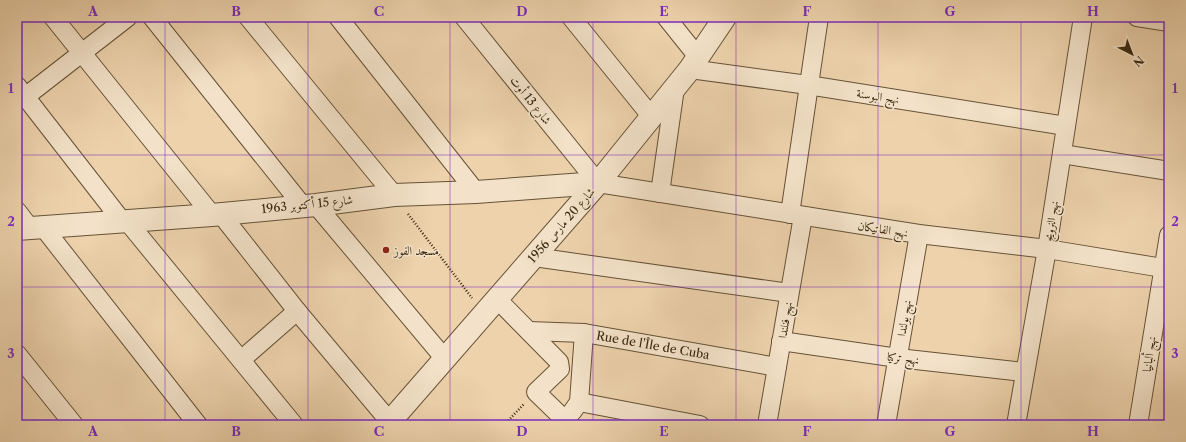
<svg xmlns="http://www.w3.org/2000/svg" width="1186" height="442" viewBox="0 0 1186 442" font-family="'Libre Caslon Text',Amiri,serif">
	<style>
		.lines { fill: none; stroke-linecap: round; stroke-linejoin: round }
		.minor-casing { stroke: #665237; stroke-width: 20 }
		.tertiary-casing { stroke: #665237; stroke-width: 24 }
		.path { stroke: #392810; stroke-width: 2.5; stroke-dasharray: 1 2; stroke-linecap: butt }
		.minor { stroke: #f3e2c9; stroke-width: 18 }
		.tertiary { stroke: #f3e2c9; stroke-width: 22 }
		.grid { fill: none; stroke: #7b2cbf; stroke-width: 1; stroke-opacity: 0.55 }
		.poi-dot { fill: #8f2418; stroke: #f3e2c9; stroke-width: 1.5 }
		.labels { text-anchor: middle; dominant-baseline: central; stroke-width: 3; stroke-linejoin: round; paint-order: stroke }
		.street-label { font-size: 12px; fill: #392810; stroke: #f3e2c9 }
		.poi-label { font-size: 12px; fill: #392810; stroke: #f3e2c9; text-anchor: start }
		.neatline { fill: none; stroke: #7b2cbf; stroke-width: 1.5 }
		.grid-label { font-size: 13px; text-anchor: middle; font-weight: bold; fill: #7b2cbf }
	</style>
	<rect width="100%" height="100%" fill="#edd2ac"/>
	<filter id="stains"><feTurbulence type="fractalNoise" baseFrequency=".005" numOctaves="4"/><feColorMatrix values="0 0 0 0 .2 0 0 0 0 .09 0 0 0 0 .02 0 0 0 .5 -.17"/></filter>
	<radialGradient id="worn" r=".72"><stop offset=".6" stop-color="#630" stop-opacity="0"/><stop offset="1" stop-color="#630" stop-opacity=".3"/></radialGradient>
	<g class="lines">
		<defs>
			<g id="minor">
				<polyline points="53,17 212,215"/>
				<polyline points="152,17 302,205"/>
				<polyline points="248,17 394,195"/>
				<polyline points="338,17 476,192"/>
				<polyline points="464,17 598,183 919,234 1047,249 1169,269"/>
				<polyline points="571,17 651,116"/>
				<polyline points="666,17 698,57"/>
				<polyline points="1137,17 1169,22"/>
				<polyline points="690,69 808,85 1066,126"/>
				<polyline points="17,86 122,221"/>
				<polyline points="25,97 128,17"/>
				<polyline points="1062,154 1169,171"/>
				<polyline points="660,193 675,88"/>
				<polyline points="316,205 445,359"/>
				<polyline points="17,211 30,228"/>
				<polyline points="220,213 297,311 390,422"/>
				<polyline points="790,214 819,17"/>
				<polyline points="127,221 294,425"/>
				<polyline points="43,227 198,425"/>
				<polyline points="534,257 789,293"/>
				<polyline points="497,299 559,362 560,369 536,392 570,425"/>
				<polyline points="529,331 584,333 777,367"/>
				<polyline points="781,341 898,358 1024,372"/>
				<polyline points="17,354 74,425"/>
				<polyline points="241,360 297,311"/>
				<polyline points="579,402 700,425"/>
				<polyline points="572,412 579,402 584,333"/>
				<polyline points="767,425 803,216"/>
				<polyline points="886,425 919,234"/>
				<polyline points="1016,425 1047,249 1083,17"/>
				<polyline points="1138,425 1169,235"/>
			</g>
			<g id="tertiary">
				<polyline points="17,229 212,215 316,205 394,195 476,192 598,183"/>
				<polyline points="387,425 598,183 690,69 725,17"/>
			</g>
		</defs>
		<use href="#minor" class="minor-casing"/>
		<use href="#tertiary" class="tertiary-casing"/>
		<g class="path">
			<polyline points="408,214 472,298"/>
			<polyline points="504,425 524,404"/>
		</g>
		<use href="#minor" class="minor"/>
		<use href="#tertiary" class="tertiary"/>
	</g>
	<path class="grid" d="M165,17V425M308,17V425M450,17V425M593,17V425M736,17V425M878,17V425M1021,17V425M17,155H1169M17,287H1169"/>
	<circle class="poi-dot" cx="386" cy="250" r="4"/>
	<g class="labels">
		<g class="street-label">
			<text transform="translate(878 96) rotate(9)">نهج البوسنة</text>
			<text transform="translate(531 100) rotate(51)">شارع 13 أوت</text>
			<text transform="translate(307 204) rotate(-6)">شارع 15 أكتوبر 1963</text>
			<text transform="translate(1051 221) rotate(-81)">نهج النرويج</text>
			<text transform="translate(561 225) rotate(-49)">شارع 20 مارس 1956</text>
			<text transform="translate(883 229) rotate(9)">نهج الفاتيكان</text>
			<text transform="translate(904 318) rotate(-80)">نهج بولندا</text>
			<text transform="translate(785 320) rotate(-80)">نهج فنلندا</text>
			<text transform="translate(653 345) rotate(10)">Rue de l'Île de Cuba</text>
			<text transform="translate(1149 354) rotate(-81)">نهج ألبانيا</text>
			<text transform="translate(903 358) rotate(7)">نهج تركيا</text>
		</g>
		<g class="poi-label">
			<text x="394" y="250">مسجد الفوز</text>
		</g>
	</g>
	<rect width="1186" height="442" fill="none" stroke="#edd2ac" stroke-width="44"/>
	<g transform="translate(1132 54) rotate(138)" stroke="#f3e2c9" stroke-width="3" paint-order="stroke">
	<path d="M0-3L7 15L0 10L-7 15Z" fill="#392810"/>
	<text y="-6" font-size="11" font-weight="bold" text-anchor="middle" fill="#392810">N</text>
	</g>
	<rect x="22" y="22" width="1142" height="398" class="neatline"/>
	<g class="grid-label">
		<text x="93" y="16">A</text>
		<text x="236" y="16">B</text>
		<text x="379" y="16">C</text>
		<text x="522" y="16">D</text>
		<text x="664" y="16">E</text>
		<text x="807" y="16">F</text>
		<text x="950" y="16">G</text>
		<text x="1093" y="16">H</text>
		<text x="11" y="93">1</text>
		<text x="1175" y="93">1</text>
		<text x="11" y="226">2</text>
		<text x="1175" y="226">2</text>
		<text x="11" y="358">3</text>
		<text x="1175" y="358">3</text>
		<text x="93" y="436">A</text>
		<text x="236" y="436">B</text>
		<text x="379" y="436">C</text>
		<text x="522" y="436">D</text>
		<text x="664" y="436">E</text>
		<text x="807" y="436">F</text>
		<text x="950" y="436">G</text>
		<text x="1093" y="436">H</text>
	</g>
	<rect width="100%" height="100%" filter="url(#stains)"/>
	<rect width="100%" height="100%" fill="url(#worn)"/>
</svg>
